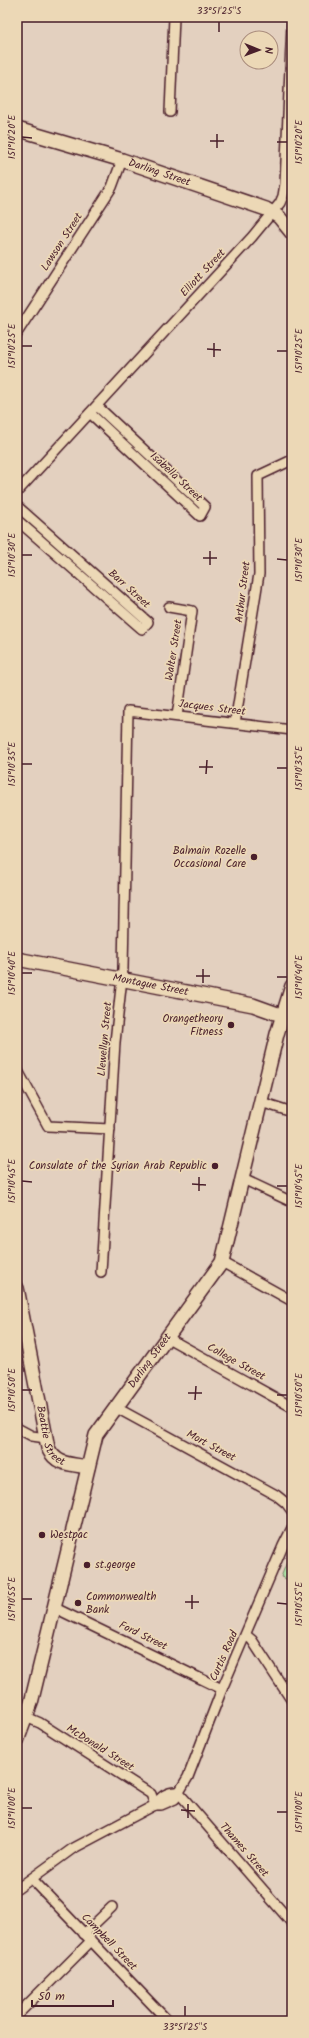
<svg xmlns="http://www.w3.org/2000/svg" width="309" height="2038" viewBox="0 0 309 2038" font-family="Kalam,sans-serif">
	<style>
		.green { fill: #abe1a4; stroke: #7a8068 }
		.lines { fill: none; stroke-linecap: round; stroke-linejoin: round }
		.street-casing { stroke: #4a1f2b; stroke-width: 12 }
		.secondary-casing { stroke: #4a1f2b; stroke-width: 16 }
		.street { stroke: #ecd8b6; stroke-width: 9 }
		.secondary { stroke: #ecd8b6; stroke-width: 13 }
		.ticks { fill: none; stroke: #4a1f2b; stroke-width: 1.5 }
		.poi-dot { fill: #4a1f2b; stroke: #ecd8b6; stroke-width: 1.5 }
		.labels { text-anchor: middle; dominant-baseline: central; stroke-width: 3.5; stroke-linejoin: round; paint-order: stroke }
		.street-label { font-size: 11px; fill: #4a1f2b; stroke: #ecd8b6 }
		.poi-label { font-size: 11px; fill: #4a1f2b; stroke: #ecd8b6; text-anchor: end }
		.neatline { fill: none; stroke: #4a1f2b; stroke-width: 1.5 }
		.ticks-label { font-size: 10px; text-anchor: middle; fill: #4a1f2b }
	</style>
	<rect width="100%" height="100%" fill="#e3d0bf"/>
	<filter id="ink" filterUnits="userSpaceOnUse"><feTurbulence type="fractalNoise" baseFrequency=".025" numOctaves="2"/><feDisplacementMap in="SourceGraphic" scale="8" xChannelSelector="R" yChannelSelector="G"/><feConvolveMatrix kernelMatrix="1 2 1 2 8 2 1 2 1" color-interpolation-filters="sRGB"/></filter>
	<g filter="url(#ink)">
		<polygon class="green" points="292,1549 292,1581 281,1577"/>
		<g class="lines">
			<defs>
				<g id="street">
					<polyline points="170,112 174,17"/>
					<polyline points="17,333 112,187 122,160"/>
					<polyline points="90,413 200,516 205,507 97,406"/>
					<polyline points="17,492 252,237 280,203 283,196 285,184 292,22"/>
					<polyline points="17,506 148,622 142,629 17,520"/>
					<polyline points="169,607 192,611 177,716"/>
					<polyline points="235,723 259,574 258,476 292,460"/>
					<polyline points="17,1069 48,1126 110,1129"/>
					<polyline points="261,1102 292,1112"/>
					<polyline points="243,1179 292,1202"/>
					<polyline points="222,1262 292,1301"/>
					<polyline points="101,1272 115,1042 123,969 128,711 292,730"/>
					<polyline points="168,1338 292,1407"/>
					<polyline points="115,1407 276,1495 286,1503 292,1511"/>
					<polyline points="17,1428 32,1436 46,1438"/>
					<polyline points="53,1607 222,1689"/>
					<polyline points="246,1635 252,1640 292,1701"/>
					<polyline points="17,1713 40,1723 151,1794 155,1805"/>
					<polyline points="178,1792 292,1923"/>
					<polyline points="155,1805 161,1805 175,1799 188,1777 222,1689 283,1546 292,1528"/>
					<polyline points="32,1879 168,2021"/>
					<path d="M17,1889L72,1849L155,1805C160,1797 167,1791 178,1792"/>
					<polyline points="84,1934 112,1907"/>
					<polyline points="17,2015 91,1941"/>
				</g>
				<g id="secondary">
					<path id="s1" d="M17,129L122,160L266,209L279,217L292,233"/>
					<path id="s2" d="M17,959L253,1005L292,1019"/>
					<path id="s3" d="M17,1288L48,1448C56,1465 70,1464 88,1467"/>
					<path id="s4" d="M17,1741L31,1703L96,1435L222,1262L277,1034L292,986"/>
				</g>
			</defs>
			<use href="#street" class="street-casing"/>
			<use href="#secondary" class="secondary-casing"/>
			<use href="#street" class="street"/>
			<use href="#secondary" class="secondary"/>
		</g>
	</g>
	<path class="ticks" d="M219,32V22M22,137L32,138M210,141H224M277,142H287M217,148V134M22,346H32M207,349L221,350M277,351H287M214,357V343M22,555H32M203,558H217M277,559L287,560M210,565V551M22,764H32M199,767H213M277,768H287M206,774L207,760M22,973H32M196,976H210M277,977H287M203,983V969M22,1181L32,1182M192,1184L206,1185M277,1186H287M199,1191V1177M22,1390H32M188,1393H202M277,1395H287M195,1400L196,1386M22,1599H32M185,1602H199M277,1603L287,1604M192,1609V1595M22,1808H32M181,1810L195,1811M277,1812H287M188,1818V1804M185,2016V2006"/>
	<g class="poi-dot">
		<circle cx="254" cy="857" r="4"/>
		<circle cx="231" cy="1025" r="4"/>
		<circle cx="215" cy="1166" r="4"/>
		<circle cx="42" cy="1535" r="4"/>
		<circle cx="87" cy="1565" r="4"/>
		<circle cx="78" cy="1603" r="4"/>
	</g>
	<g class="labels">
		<g class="street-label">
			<text stroke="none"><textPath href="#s1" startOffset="149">Darling Street</textPath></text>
			<text transform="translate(62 242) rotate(-57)">Lawson Street</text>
			<text transform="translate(203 273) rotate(-47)">Elliott Street</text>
			<text transform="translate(176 477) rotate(43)">Isabella Street</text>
			<text transform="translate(129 589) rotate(42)">Barr Street</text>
			<text transform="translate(243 592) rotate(-83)">Arthur Street</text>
			<text transform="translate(174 650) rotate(-81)">Walter Street</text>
			<text transform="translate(212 708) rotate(7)">Jacques Street</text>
			<text stroke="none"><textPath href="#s2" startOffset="136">Montague Street</textPath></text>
			<text transform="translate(105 1039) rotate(-85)">Llewellyn Street</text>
			<text stroke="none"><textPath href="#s4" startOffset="408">Darling Street</textPath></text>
			<text transform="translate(236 1362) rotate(29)">College Street</text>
			<text stroke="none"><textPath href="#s3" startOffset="153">Beattie Street</textPath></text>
			<text transform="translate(211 1446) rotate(28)">Mort Street</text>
			<text transform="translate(143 1636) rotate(26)">Ford Street</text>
			<text transform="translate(224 1656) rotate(-66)">Curtis Road</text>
			<text transform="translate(100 1748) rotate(32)">McDonald Street</text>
			<text transform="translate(244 1850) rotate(49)">Thames Street</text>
			<text transform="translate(109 1942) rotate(46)">Campbell Street</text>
		</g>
		<g class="poi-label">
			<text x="246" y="851">Balmain Rozelle<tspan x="246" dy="13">Occasional Care</tspan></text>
			<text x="223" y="1019">Orangetheory<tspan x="223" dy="13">Fitness</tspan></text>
			<text x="207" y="1166">Consulate of the Syrian Arab Republic</text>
			<text x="50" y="1535" text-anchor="start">Westpac</text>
			<text x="95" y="1565" text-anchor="start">st.george</text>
			<text x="86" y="1597" text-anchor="start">Commonwealth<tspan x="86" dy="13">Bank</tspan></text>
		</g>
	</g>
	<rect width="309" height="2038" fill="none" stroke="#ecd8b6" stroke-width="44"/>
	<g transform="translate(259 50) rotate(91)"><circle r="19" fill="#ecd8b6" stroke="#ab8e7e"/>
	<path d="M0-3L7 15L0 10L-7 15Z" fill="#4a1f2b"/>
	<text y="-6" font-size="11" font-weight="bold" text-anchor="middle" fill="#4a1f2b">N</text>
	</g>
	<path d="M32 2000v6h81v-6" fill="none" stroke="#4a1f2b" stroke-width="2"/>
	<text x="38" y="2000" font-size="12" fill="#4a1f2b" stroke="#ecd8b6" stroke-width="3" paint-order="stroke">50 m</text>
	<rect x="22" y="22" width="265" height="1994" class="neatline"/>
	<g class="ticks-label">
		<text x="219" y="14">33°51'25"S</text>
		<text transform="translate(11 137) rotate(-90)" y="4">151°10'20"E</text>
		<text transform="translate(298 142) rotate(-90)" y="4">151°10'20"E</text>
		<text transform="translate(11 346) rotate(-90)" y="4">151°10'25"E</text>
		<text transform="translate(298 351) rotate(-90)" y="4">151°10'25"E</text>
		<text transform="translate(11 555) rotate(-90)" y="4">151°10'30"E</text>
		<text transform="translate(298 560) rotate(-90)" y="4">151°10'30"E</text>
		<text transform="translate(11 764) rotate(-90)" y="4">151°10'35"E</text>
		<text transform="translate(298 768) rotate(-90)" y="4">151°10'35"E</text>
		<text transform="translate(11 973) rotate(-90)" y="4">151°10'40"E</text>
		<text transform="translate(298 977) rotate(-90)" y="4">151°10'40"E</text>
		<text transform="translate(11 1181) rotate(-90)" y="4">151°10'45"E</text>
		<text transform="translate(298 1186) rotate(-90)" y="4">151°10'45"E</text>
		<text transform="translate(11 1390) rotate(-90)" y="4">151°10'50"E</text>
		<text transform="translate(298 1395) rotate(-90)" y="4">151°10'50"E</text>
		<text transform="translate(11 1599) rotate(-90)" y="4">151°10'55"E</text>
		<text transform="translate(298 1604) rotate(-90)" y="4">151°10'55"E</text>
		<text transform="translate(11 1808) rotate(-90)" y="4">151°11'00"E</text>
		<text transform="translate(298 1812) rotate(-90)" y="4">151°11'00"E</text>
		<text x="185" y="2030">33°51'25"S</text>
	</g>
</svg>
